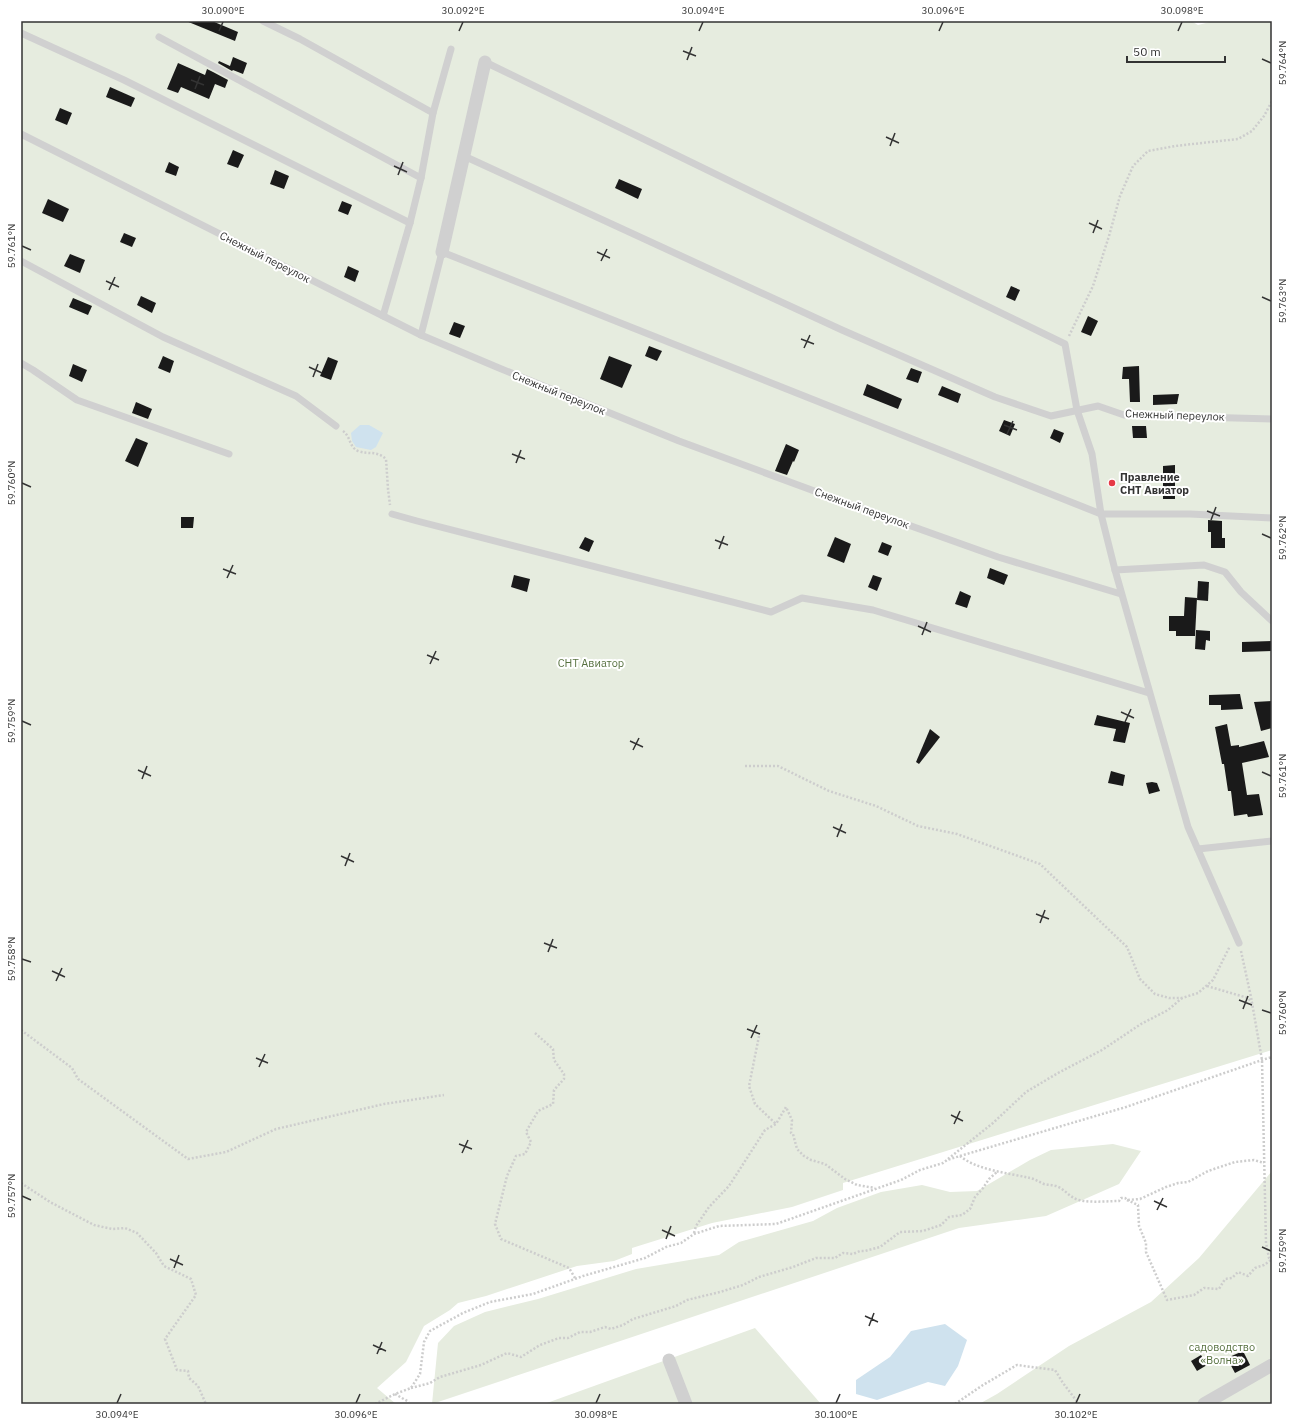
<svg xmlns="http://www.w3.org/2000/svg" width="1293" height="1425" viewBox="0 0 1293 1425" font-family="'IBM Plex Sans',sans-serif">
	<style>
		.green { fill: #e6ecdf }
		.water { fill: #cfe2ee }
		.building { fill: #1a1a1a }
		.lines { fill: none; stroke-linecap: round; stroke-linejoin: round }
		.path { stroke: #cdcdcd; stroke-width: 2.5; stroke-dasharray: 2 2; stroke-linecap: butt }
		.lane { stroke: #d0d0d0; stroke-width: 7 }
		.street { stroke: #d0d0d0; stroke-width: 13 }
		.ticks { fill: none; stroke: #333; stroke-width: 1.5 }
		.poi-dot { fill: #e63946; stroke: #fff; stroke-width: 1.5 }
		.labels { text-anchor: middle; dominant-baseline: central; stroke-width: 4; stroke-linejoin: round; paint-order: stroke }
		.street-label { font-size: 11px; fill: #333; stroke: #fff }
		.poi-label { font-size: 11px; font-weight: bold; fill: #333; stroke: #fff; text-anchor: start }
		.park-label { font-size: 11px; fill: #56703f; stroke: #fff }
		.neatline { fill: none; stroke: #333; stroke-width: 1.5 }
		.ticks-label { font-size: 10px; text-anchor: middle; fill: #333 }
	</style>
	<rect width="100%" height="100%" fill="#fff"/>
	<g class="green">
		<polygon points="21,21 1191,21 1198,25 1214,21 1272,21 1272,1050 843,1183 843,1190 792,1207 712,1223 632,1248 632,1254 614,1261 577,1266 486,1296 458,1303 450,1310 424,1326 406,1362 377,1388 396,1404 21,1404"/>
		<polygon points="1113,1144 1141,1151 1119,1184 1046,1216 959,1228 432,1404 438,1343 454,1326 485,1312 538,1299 636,1269 719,1255 739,1242 813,1221 837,1208 881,1192 922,1185 950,1192 977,1191 1030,1160 1051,1150"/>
		<polygon points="1272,1171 1272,1404 979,1404 997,1394 1069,1346 1151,1302 1199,1258"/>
		<polygon points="755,1328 821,1404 544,1404"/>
	</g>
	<g class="water">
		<polygon points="360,425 369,425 383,433 376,447 371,450 356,447 352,441 351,433"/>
		<polygon points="945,1324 967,1340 958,1366 945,1386 928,1382 877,1400 856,1394 856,1380 890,1357 911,1331"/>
	</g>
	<g class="building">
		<polygon points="186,21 212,21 238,32 235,41"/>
		<polygon points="233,57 247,63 243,74 233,70 232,71 218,63 219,61 230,66"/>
		<polygon points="178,63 205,75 207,69 213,72 228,80 225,88 215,84 209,99 181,87 178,93 167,89"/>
		<polygon points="110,87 135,98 131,107 106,97"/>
		<polygon points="60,108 72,113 67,125 55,120"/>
		<polygon points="233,150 244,155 238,168 227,164"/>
		<polygon points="169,162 179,167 176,176 165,172"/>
		<polygon points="275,170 289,176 284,189 270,184"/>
		<polygon points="619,179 642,189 638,199 615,188"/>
		<polygon points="48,199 69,209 63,222 42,213"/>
		<polygon points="342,201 352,205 348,215 338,211"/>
		<polygon points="124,233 136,238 132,247 120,242"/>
		<polygon points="70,254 85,260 80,273 64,266"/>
		<polygon points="348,266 359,271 355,282 344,277"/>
		<polygon points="1011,286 1020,290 1015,301 1006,297"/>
		<polygon points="141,296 156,303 152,313 137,305"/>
		<polygon points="73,298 92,306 88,315 69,307"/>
		<polygon points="1088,316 1098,321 1091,336 1081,332"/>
		<polygon points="454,322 465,326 460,338 449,334"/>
		<polygon points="649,346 662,351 657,361 645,356"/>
		<polygon points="163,356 174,361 170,373 158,368"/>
		<polygon points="609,356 632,365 622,388 600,379"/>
		<polygon points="328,357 338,361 331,380 320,376"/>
		<polygon points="73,364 87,370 82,382 69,376"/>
		<polygon points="1139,366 1140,402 1130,402 1129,379 1122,379 1123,367"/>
		<polygon points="911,368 922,372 918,383 906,379"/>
		<polygon points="867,384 902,399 898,409 863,395"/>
		<polygon points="942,386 961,394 958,403 938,395"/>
		<polygon points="1179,394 1177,404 1153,405 1153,395"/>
		<polygon points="136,402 152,409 148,419 132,413"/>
		<polygon points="1004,420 1015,424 1010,436 999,431"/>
		<polygon points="1132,426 1146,426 1147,438 1133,438"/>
		<polygon points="1054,429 1064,433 1060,443 1050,438"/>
		<polygon points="136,438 148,443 138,467 125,461"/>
		<polygon points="786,444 799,450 794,462 793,461 787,475 775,471"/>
		<polygon points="1175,465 1175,499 1163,499 1163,466"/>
		<polygon points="181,517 194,517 193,528 181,528"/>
		<polygon points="1208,520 1222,521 1222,538 1225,538 1225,548 1211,548 1211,532 1208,532"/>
		<polygon points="585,537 594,541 589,552 579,548"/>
		<polygon points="835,537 851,544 844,563 827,556"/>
		<polygon points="882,542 892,546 888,556 878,552"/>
		<polygon points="990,568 1008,575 1004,585 987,578"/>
		<polygon points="514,575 530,579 527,592 511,587"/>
		<polygon points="873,575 882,578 877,591 868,587"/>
		<polygon points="1198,581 1209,582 1208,601 1197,600"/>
		<polygon points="960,591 971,596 967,608 955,604"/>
		<polygon points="1185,597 1197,598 1195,636 1176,636 1176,631 1169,631 1169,616 1184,616"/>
		<polygon points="1196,630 1210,631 1210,641 1206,640 1205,650 1195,649"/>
		<polygon points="1272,641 1272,651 1242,652 1242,642"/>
		<polygon points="1240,694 1243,709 1221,710 1221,705 1209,705 1209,695"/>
		<polygon points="1272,701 1272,728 1261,731 1254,702"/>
		<polygon points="1097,715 1130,723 1125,743 1113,741 1116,729 1094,725"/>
		<polygon points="1227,724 1231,746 1239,745 1239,747 1264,741 1269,757 1242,763 1247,795 1259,794 1263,815 1248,817 1247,814 1234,816 1231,791 1228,791 1224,764 1222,764 1215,727"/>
		<polygon points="930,729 940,737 919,764 916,762"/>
		<polygon points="1111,771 1125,775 1123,786 1108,783"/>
		<polygon points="1152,782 1157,783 1160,791 1149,794 1146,783"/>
		<polygon points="1243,1351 1250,1365 1235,1373 1227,1358"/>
		<polygon points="1201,1355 1207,1365 1197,1371 1191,1361"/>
	</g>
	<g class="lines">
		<g class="path">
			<polyline points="1069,336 1093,286 1109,236 1120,196 1133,166 1148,151 1175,146 1238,139 1252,131 1264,116 1272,101"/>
			<path d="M343,431C351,437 349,447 358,451C369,455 376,450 386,459L388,489L390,505"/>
			<polyline points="745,766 778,766 829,791 876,806 918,826 957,834 1040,864 1127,947 1140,979 1155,994 1169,998 1182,998 1198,993 1213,980 1230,946"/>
			<polyline points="1241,951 1251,997 1262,1060 1266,1243 1269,1258 1272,1262"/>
			<polyline points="1207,986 1248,998 1252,1003"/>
			<polyline points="21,1030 72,1068 78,1079 188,1159 226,1152 276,1129 384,1104 444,1095"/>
			<polyline points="535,1033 553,1049 554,1060 564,1074 564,1079 554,1090 553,1104 538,1111 526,1132 531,1142 525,1154 516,1156 507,1176 495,1224 501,1239 569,1268 575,1278"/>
			<polyline points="759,1036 749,1086 755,1104 776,1124"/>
			<polyline points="960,1156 1126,1107 1262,1060 1272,1057"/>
			<polyline points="948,1159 993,1123 1026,1092 1058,1073 1102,1050 1141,1024 1168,1010 1182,998"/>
			<polyline points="21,1183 50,1202 94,1225 112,1229 125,1228 137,1233 156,1253 164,1266 191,1279 196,1295 165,1339 177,1370 188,1371 189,1378 198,1386 206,1404"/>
			<polyline points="1127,1200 1138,1205 1139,1226 1146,1243 1146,1252 1167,1300 1194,1295 1204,1288 1219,1289 1225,1279 1232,1278 1238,1272 1248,1276 1255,1268 1264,1265 1271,1260"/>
			<polyline points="694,1233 696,1226 709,1207 729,1186 765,1130 776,1124 786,1107 792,1120 791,1133 793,1134 797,1149 804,1156 811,1160 825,1164 845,1179 857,1185 875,1188"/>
			<polyline points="411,1388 430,1383 440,1377 481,1365 507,1353 521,1357 540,1345 559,1338 568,1338 580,1332 590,1332 605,1327 611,1329 623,1325 633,1319 676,1306 687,1300 720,1292 743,1285 759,1277 793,1267 816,1258 835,1258 843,1253 853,1254 860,1251 865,1251 880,1247 900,1232 923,1231 941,1225 949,1217 962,1215 970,1209 975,1197 983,1188 989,1179 998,1171"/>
			<polyline points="395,1394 409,1402"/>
			<path d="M375,1404L395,1394L411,1388L420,1374L424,1342L430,1331L463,1313L490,1302L533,1294L583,1276L645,1258L666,1247L681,1243L694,1234L719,1226L776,1224L901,1180L920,1170L943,1163L947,1160L960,1156C977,1170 1008,1173 1030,1178C1035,1179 1039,1182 1044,1184C1048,1185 1052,1185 1056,1186C1065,1189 1070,1198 1079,1200C1092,1203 1106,1201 1119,1201L1121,1198H1125L1127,1200L1140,1199L1166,1187L1178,1183L1188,1182L1208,1171L1235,1162L1254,1160L1264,1163"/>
			<polyline points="955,1404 983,1385 1017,1365 1055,1370 1063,1383 1079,1404"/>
		</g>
		<g class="lane">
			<polyline points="263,21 300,39 433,113"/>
			<polyline points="21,33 124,80 410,223"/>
			<polyline points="159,37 421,178"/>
			<polyline points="485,62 1065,344 1077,410 1092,454 1101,514 1115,570 1188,827 1239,943"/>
			<polyline points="21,134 421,335 499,368 679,441 855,506 998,557 1121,594"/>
			<polyline points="464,156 842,330 995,397 1051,416 1098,406 1124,415 1272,419"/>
			<polyline points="21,261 163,337 296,396 336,426"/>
			<polyline points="383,316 410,223 421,178 433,113 451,49"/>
			<polyline points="421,335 442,252 1101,514 1190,514 1272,518"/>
			<polyline points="21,363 33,370 77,400 229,454"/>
			<polyline points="392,514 417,521 771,612 802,598 873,610 1149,693"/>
			<polyline points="1115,570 1204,565 1225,572 1241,592 1272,621"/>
			<polyline points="1198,849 1272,841"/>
		</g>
		<g class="street">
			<polyline points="442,252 485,62"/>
			<polyline points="669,1360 686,1404"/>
			<polyline points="1204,1404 1272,1365"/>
		</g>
	</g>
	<path class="ticks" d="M219,31L223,22M459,31L463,22M699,31L703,22M939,31L943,22M1178,31L1182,22M683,51L696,56M1262,59L1271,63M687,60L692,47M191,80L204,85M195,89L200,76M886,137L899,143M890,146L895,133M394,166L407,172M398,175L403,162M1089,223L1102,229M1093,233L1098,220M22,246L31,250M597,252L610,258M601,261L607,249M106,281L119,287M109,290L115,277M1262,297L1271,301M801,339L814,344M804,348L810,335M309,367L322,373M313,377L318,364M1004,425L1017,430M1007,434L1013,421M512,454L525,459M516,463L521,450M22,483L31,487M1207,511L1220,516M1211,520L1216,507M1262,534L1271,538M715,540L728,545M719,549L724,536M223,569L236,574M227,578L233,565M918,626L931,632M922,635L927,622M427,655L439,660M430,664L436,651M1121,712L1134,718M22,721L31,725M1125,722L1131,709M630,741L643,747M633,750L639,738M138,770L151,776M1262,772L1271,776M142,779L147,766M833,827L846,833M837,837L842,824M341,856L354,862M345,866L350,853M1036,914L1049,919M1040,923L1045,910M544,943L557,948M548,952L553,939M22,959L31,962M52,971L65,977M56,981L62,968M1239,1000L1252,1005M1243,1009L1248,996M1262,1010L1271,1013M747,1029L760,1034M751,1038L757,1025M256,1058L268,1063M259,1067L265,1054M951,1115L963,1121M954,1124L960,1111M459,1144L472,1149M462,1153L468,1140M22,1196L31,1200M1154,1201L1167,1207M1157,1210L1163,1198M662,1230L675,1236M666,1239L671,1226M1262,1247L1271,1251M170,1259L183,1265M174,1268L179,1255M865,1316L878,1322M869,1326L874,1313M373,1345L386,1351M377,1354L382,1342M117,1403L121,1394M356,1403L360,1394M596,1403L600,1394M836,1403L840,1394M1076,1403L1080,1394"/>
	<circle class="poi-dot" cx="1112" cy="483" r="4"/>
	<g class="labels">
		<g class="street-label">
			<text transform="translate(265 257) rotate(27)">Снежный переулок</text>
			<text transform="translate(559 393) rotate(22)">Снежный переулок</text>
			<text transform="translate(1175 415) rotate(2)">Снежный переулок</text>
			<text transform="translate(862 508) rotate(20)">Снежный переулок</text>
		</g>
		<g class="poi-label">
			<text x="1120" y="477">Правление<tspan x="1120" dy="13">СНТ Авиатор</tspan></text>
		</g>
		<g class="park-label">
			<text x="591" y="663">СНТ Авиатор</text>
			<text x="1222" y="1347">садоводство<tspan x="1222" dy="13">«Волна»</tspan></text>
		</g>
	</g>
	<rect width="1293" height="1425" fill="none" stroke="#ffffff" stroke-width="44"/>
	<path d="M1127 56v6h98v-6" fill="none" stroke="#333333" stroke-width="2"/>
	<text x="1133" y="56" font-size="12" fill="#333333" stroke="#ffffff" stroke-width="3" paint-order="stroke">50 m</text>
	<rect x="22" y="22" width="1249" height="1381" class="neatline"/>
	<g class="ticks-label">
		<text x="223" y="14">30.090°E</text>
		<text x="463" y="14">30.092°E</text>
		<text x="703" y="14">30.094°E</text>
		<text x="943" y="14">30.096°E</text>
		<text x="1182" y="14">30.098°E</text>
		<text transform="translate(1282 63) rotate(-90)" y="4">59.764°N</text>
		<text transform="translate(11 246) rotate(-90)" y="4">59.761°N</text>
		<text transform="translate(1282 301) rotate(-90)" y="4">59.763°N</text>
		<text transform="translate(11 483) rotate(-90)" y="4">59.760°N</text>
		<text transform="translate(1282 538) rotate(-90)" y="4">59.762°N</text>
		<text transform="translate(11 721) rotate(-90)" y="4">59.759°N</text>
		<text transform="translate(1282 776) rotate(-90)" y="4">59.761°N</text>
		<text transform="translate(11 959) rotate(-90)" y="4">59.758°N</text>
		<text transform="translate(1282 1013) rotate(-90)" y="4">59.760°N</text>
		<text transform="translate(11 1196) rotate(-90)" y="4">59.757°N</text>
		<text transform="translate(1282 1251) rotate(-90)" y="4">59.759°N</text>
		<text x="117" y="1418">30.094°E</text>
		<text x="356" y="1418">30.096°E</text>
		<text x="596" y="1418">30.098°E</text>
		<text x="836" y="1418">30.100°E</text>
		<text x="1076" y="1418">30.102°E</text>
	</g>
</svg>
